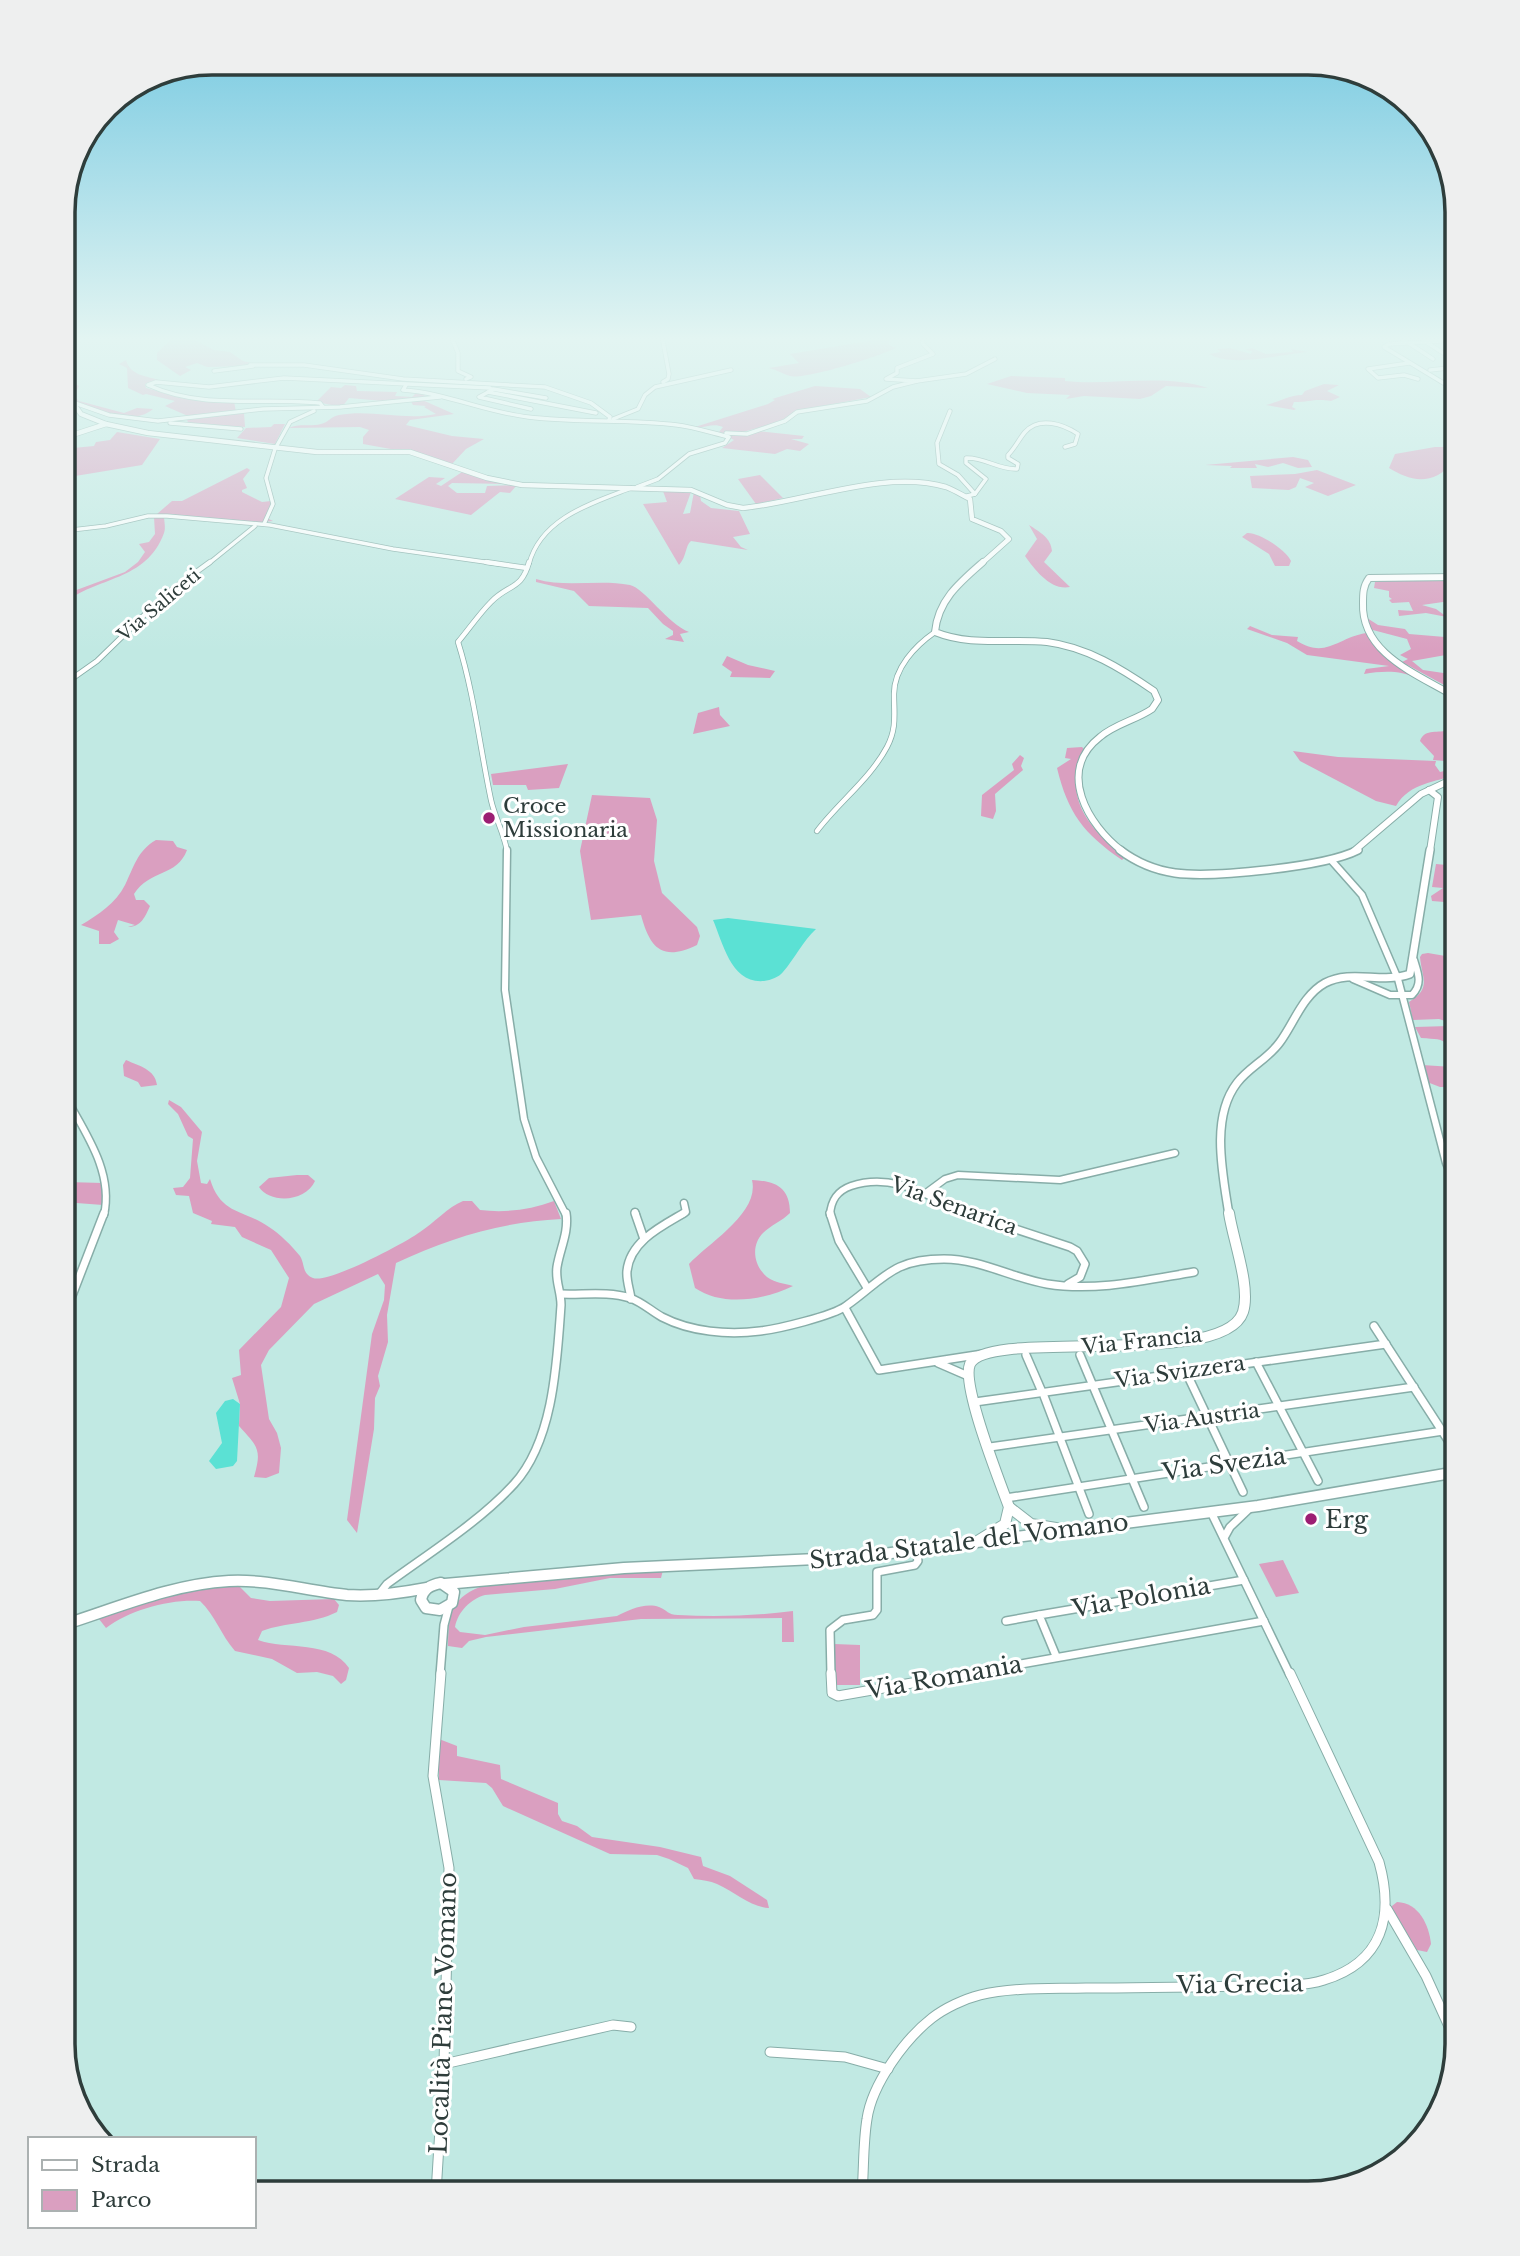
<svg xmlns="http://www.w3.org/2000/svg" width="1520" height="2256" viewBox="0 0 1520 2256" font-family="'Libre Baskerville',serif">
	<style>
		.green { fill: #da9fc0 }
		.water { fill: #5be1d4 }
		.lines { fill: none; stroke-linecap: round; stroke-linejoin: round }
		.minor-far4-casing { stroke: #87ada8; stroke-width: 5 }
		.minor-far3-casing { stroke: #87ada8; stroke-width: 6 }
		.minor-far2-casing { stroke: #87ada8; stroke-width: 9 }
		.minor-far1-casing { stroke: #87ada8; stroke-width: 10 }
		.minor-casing { stroke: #87ada8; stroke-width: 11 }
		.tertiary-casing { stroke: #87ada8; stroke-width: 6 }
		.secondary-far3-casing { stroke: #87ada8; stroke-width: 6 }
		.secondary-far2-casing { stroke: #87ada8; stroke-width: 8 }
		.secondary-far1-casing { stroke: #87ada8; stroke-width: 10 }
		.secondary-casing { stroke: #87ada8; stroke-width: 12 }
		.primary-casing { stroke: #87ada8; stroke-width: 13 }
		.minor-far4 { stroke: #fff; stroke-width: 3.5 }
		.minor-far3 { stroke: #fff; stroke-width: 4.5 }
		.minor-far2 { stroke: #fff; stroke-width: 6 }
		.minor-far1 { stroke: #fff; stroke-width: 7 }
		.minor { stroke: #fff; stroke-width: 9 }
		.tertiary { stroke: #fff; stroke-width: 4.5 }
		.secondary-far3 { stroke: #fff; stroke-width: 4.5 }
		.secondary-far2 { stroke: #fff; stroke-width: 6 }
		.secondary-far1 { stroke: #fff; stroke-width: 7 }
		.secondary { stroke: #fff; stroke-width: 10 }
		.primary { stroke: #fff; stroke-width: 10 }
		.poi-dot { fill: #9c1e73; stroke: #fff; stroke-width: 2.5 }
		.labels { text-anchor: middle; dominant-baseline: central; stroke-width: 6; stroke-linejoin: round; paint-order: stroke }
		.far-street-label { font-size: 18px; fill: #2e3d3b; stroke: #fff }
		.poi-label { font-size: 21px; fill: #2e3d3b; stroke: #fff; text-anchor: start }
		.street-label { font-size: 21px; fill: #2e3d3b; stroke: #fff }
		.near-street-label { font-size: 24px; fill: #2e3d3b; stroke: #fff }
		.near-poi-label { font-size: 24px; fill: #2e3d3b; stroke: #fff; text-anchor: start }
		.rim { fill: none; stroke: #2e3d3b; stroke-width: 3.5 }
	</style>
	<rect width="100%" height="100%" fill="#c1e9e3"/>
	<g class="green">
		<polygon points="174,336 189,337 214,350 230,352 243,361 252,363 248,366 207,367 197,363 185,367 191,370 180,376 157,360 157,353"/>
		<path d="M874,340H889V345L896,348C880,356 805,380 790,376C783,374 777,370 769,368L799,363L790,354Z"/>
		<path d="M1230,348L1251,354L1252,351L1245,350L1252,348L1266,354L1293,352L1291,349L1308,352C1281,354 1234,368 1209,354L1221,352L1217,349Z"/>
		<path d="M126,360C130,375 145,376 159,380L145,384L146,388L192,400L234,401L236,412L188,416L165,406L175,401L146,394L143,395L128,388L127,368L119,364Z"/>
		<path d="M63,370L72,372L76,384L79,386L74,396L79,401L124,413L137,408L153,409C132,427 97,409 73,401L70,397V381L63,375Z"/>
		<path d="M1011,376L1065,378V381C1112,386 1162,373 1208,388L1166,386L1151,396L1140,399L1084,396L1066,399L1070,395L1027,393L987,384Z"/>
		<path d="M1324,384L1339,385L1327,391L1340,397L1331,401C1315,398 1310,402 1294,402L1292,407L1296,409L1294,410L1266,405C1279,402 1289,395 1302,395L1305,391Z"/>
		<polygon points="345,385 356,386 357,391 397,392 395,396 412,397 417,392 428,397 383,401 349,398 342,407 316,402 331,387 341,388"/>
		<path d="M815,386L860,389L871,397L796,411L779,422L739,433L751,435L757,431L804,436L802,439H791L809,444L800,451L787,449L775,454L722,448L734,440L719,432L723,427C712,422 705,429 695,427L768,404L775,400L772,399Z"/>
		<path d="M420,399L454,414L410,420L406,425L452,436L484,439L466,449L452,464L424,455L363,444V437L369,430L360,427L289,428C299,423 310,427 321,424C328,423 331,416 339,415C372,409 405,421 436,414L424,407L426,406L413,405L410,400Z"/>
		<polygon points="244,413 245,427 188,423 187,419"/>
		<polygon points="274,424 285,424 275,444 237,438 246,428 271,427"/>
		<polygon points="117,432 160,439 142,465 63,478 63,449 94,446 96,442 110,440"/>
		<path d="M1435,447H1457V465C1445,467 1447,470 1438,475C1420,484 1404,477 1389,468L1395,454Z"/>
		<polygon points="1293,457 1308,460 1312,467 1298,468 1283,463 1268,467 1255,464 1257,468 1230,468 1232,466 1205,465"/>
		<polygon points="247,468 250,470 243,479 247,488 242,490 242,492 262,502 271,501 267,518 273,521 261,522 258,525 157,514 172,501 182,501"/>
		<polygon points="1317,470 1356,485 1328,496 1305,487 1314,483 1300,478 1296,487 1289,490 1252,488 1250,476 1295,474"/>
		<polygon points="462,472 510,484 452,483 448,486 457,493 485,493 487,486 517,485 510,493 500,492 471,515 395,499 429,477 445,478 436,484 441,486"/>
		<polygon points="760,475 783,498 756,504 738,479"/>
		<path d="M663,491L691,492L683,514L690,513L694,492L700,495L701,501L711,508L739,511L750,534L733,537L741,547L748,550L691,541C685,546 687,556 679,565L643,504L667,502Z"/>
		<path d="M164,516C164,521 166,528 164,533C146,582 97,576 63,604V595L125,572L138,562L145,552L139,544L149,542L155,534L154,517Z"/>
		<path d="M1029,525C1040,532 1051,538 1052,551L1044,562L1070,587C1051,591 1035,570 1025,556L1037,539Z"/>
		<path d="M1247,533C1259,532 1286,550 1291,561L1289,566H1275L1269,554L1242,537Z"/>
		<polygon points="1457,578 1457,600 1422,605 1436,609 1447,617 1426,613 1399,616 1398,610 1413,611 1409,602 1392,603 1389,600 1392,599 1389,597 1389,591 1374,588 1375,582 1380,581"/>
		<path d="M536,579C566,588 599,579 630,585C644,588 668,624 689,632L680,634L684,642L665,639L673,635V631L663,624L648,608L589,606L574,591L536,582Z"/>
		<polygon points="1367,618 1378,625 1405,629 1409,634 1457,638 1457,653 1412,661 1423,670 1457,675 1450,679 1457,684 1457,692 1402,662 1408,659 1400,655 1411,649 1407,639 1369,629"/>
		<path d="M1250,626L1272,635L1298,637L1297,641C1326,659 1337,638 1366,633L1374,646L1418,679C1400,670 1384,671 1364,674L1366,669L1389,666L1307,655L1287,643L1247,629Z"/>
		<polygon points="727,656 748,665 775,671 770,678 730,677 732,672 722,665"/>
		<polygon points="719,707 720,715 730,726 693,734 698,713"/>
		<path d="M1449,729L1457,730V762L1433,760L1434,756L1420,741C1425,727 1439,735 1449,729Z"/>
		<path d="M1082,747L1085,750C1061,798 1089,828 1125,857L1122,860C1083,833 1068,813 1057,768L1071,759L1065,758L1067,748Z"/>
		<path d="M1293,751L1338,757L1436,761L1435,765L1440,772L1457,768V774C1435,783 1410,782 1396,806L1376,801L1300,761Z"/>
		<polygon points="1020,755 1024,758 1021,766 1023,770 995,794 996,811 993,819 981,816 982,795 1014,770 1012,764"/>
		<polygon points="568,764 559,788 528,790 526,785 493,785 491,774"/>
		<path d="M592,795L650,798L657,820L654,861L662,893L697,927L700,936L697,945C662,962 650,948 641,915L591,920L580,851Z"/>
		<path d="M156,840L173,841L177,847L187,850C177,877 150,869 134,894L136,900H144L150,906C145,917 141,927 128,927L135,925L118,920L114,932L119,939L110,944H99V931L81,925C98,915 116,903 125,885C134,867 137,851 156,840Z"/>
		<polygon points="1436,864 1457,866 1457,903 1432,901 1431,896 1443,888 1432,887"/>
		<path d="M1428,953L1457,958V1087H1440L1427,1082L1422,1065L1453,1067C1443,1038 1451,1040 1421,1038L1415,1027L1449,1026L1451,1023L1439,1019L1413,1020L1409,1002C1432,988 1422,979 1420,957L1422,954Z"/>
		<path d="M126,1060C139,1066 155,1069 157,1085L141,1087L138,1082L124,1076L123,1065Z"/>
		<path d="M169,1100L181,1107L202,1132L197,1161L201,1183L207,1184L210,1179C221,1215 243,1209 269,1227C281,1235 291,1245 300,1256C305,1264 302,1274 313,1278C328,1284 405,1243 420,1232C434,1223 448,1207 463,1201H472L480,1210C505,1213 530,1210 554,1201L561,1219C502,1222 449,1238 396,1263L387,1315L388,1342L378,1376L380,1386L375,1398L374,1429L357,1533L347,1520L372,1334L384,1300L385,1285L378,1274L314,1304L269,1350L261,1365L269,1419L277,1433L281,1448L279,1473L266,1478L254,1477C262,1449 258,1447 239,1426L240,1404L232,1378L241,1375L239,1350L281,1307L289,1278L271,1250L242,1237L235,1227L211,1224L212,1221L193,1213L189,1196L176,1195L173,1188L183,1187L190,1178L193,1139L188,1136L178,1114L168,1104Z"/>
		<path d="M297,1175H308L315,1181C306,1202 270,1204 259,1187L269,1178Z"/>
		<path d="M752,1180C775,1181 790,1187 790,1213C782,1221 771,1225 763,1233C751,1245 753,1265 767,1277C775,1283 784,1283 793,1286C764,1300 723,1307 695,1288L689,1264C708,1243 760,1213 752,1180Z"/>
		<polygon points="66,1182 103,1183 103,1205 63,1202 63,1186"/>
		<polygon points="1283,1560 1299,1593 1276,1597 1259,1564"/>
		<path d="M663,1570L661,1578H610L555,1589L485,1595C471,1599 458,1611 455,1627L460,1632L485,1635L524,1627L617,1616C628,1610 646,1602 659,1607C667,1610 668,1615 678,1615C716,1617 754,1616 793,1611L794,1642H782V1618L641,1619L486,1637L469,1641L462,1648L448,1646C449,1617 449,1599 480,1587L597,1573Z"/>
		<path d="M238,1585L251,1598L270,1601L334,1599L339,1605L337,1612C313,1624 286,1622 262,1631L258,1640C286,1650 331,1640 349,1668L346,1680L341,1684L333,1676L317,1672L297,1673L272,1659L235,1651C221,1635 215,1615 200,1601C169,1599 130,1610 106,1628L99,1619L176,1593Z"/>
		<polygon points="834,1644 860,1645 860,1685 833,1685"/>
		<path d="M439,1739L457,1746V1756L500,1765L501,1779L558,1803V1814L562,1821L577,1826L592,1837L660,1847L701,1857L703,1866L730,1876L767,1900L769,1908C750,1907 735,1892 717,1884C710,1881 702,1880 694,1879L688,1868L669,1859L657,1855L610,1854L503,1806L492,1788L486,1783L439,1780Z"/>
		<path d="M1397,1902C1419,1903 1429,1925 1431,1944L1427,1952L1417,1950L1392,1911V1906Z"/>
	</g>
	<g class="water">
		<path d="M728,918L816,929C803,941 795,958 783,972C779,977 771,980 764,981C731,984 723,943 713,920Z"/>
		<polygon points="233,1399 240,1404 237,1461 233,1466 216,1469 209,1461 222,1443 216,1413 225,1401"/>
	</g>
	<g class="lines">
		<defs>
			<g id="minor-far4">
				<polyline points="451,336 458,353 458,371 471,377 466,379"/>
				<polyline points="662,336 669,374 668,379 663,382"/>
				<polyline points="1398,336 1433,359"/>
				<polyline points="1426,342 1457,362"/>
				<polyline points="1409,363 1368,369 1378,378 1404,375 1418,379"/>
				<polyline points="250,365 304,365 403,379 545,387 591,403 610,417 609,420"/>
				<polyline points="1430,370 1457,367"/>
				<polyline points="214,371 253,366"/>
				<polyline points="917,381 966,374 995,359"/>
				<path d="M406,385L403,390C446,393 485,412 528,417C577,423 628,419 677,425C694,427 712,433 729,437L725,443L689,454L658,479L637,487"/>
				<polyline points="1450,387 1384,347 1389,344 1457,340"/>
				<polyline points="493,389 546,398"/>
				<polyline points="488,392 596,413"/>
				<polyline points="72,402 109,415 158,421 263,409 340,407 440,397"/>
				<path d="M323,407L320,403C262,397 203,410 148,385L156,382L209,387L284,378L490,388L492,390L479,397L531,409"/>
				<polyline points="950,411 937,443 939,464 958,475 975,494"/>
				<polyline points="613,419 638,409 645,395 655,387 731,370"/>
				<polyline points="170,423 241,429"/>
				<polyline points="726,433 747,434 785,421 797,412 867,401 893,387 917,381 886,379 897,373 897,368 933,354 923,344 922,336"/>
				<path d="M967,496L975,494L986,479L966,463V458C984,457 999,470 1017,469L1018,464L1008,458V455C1015,448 1019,439 1025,432C1039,416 1063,424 1078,434L1075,444L1065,447"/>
				<polyline points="264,524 273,504 266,478 275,449 290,422 314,411"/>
				<polyline points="63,531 106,526 148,516 167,516 270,525 393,549 499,564"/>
				<polyline points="208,564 255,526"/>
				<path d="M529,564C541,518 592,503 631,488"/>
			</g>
			<g id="minor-far3">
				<polyline points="486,562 527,568"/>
				<polyline points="63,685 97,661 166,594 210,562"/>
				<path d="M817,831C839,802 870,779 887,747C897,728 894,714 894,694C894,668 915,646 935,632"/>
				<path d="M507,851C504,833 495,818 491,800C480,748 474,693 458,642C469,629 479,614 491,602C508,584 522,590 529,562"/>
			</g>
			<g id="minor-far2">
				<polyline points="507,850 505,990 524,1119 536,1157 566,1215"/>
				<polyline points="1331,860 1362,895 1398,979 1446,1163 1457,1189"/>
				<path d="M1353,979L1390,995H1412C1423,984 1418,973 1414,960"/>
				<path d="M63,1092C83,1130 114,1170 104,1215"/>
				<polyline points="926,1193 945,1179 958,1175 1060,1180 1175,1153"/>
				<polyline points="635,1212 636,1215"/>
				<polyline points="681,1215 686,1212 684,1203"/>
				<path d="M830,1215C831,1200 837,1191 851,1186C896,1171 931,1199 971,1215"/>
			</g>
			<g id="minor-far1">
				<polyline points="635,1213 644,1239"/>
				<polyline points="830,1213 839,1241 866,1286"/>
				<polyline points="967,1213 1070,1247 1077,1251 1085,1264 1080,1277 1068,1284"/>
				<path d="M561,1294C583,1295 608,1291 630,1298C642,1302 651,1311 662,1317C691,1332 728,1335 760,1331C778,1329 832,1316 846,1306C884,1279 892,1259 944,1259C980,1259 1012,1278 1047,1284C1096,1292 1146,1280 1194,1272"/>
				<path d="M631,1299C630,1290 626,1280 627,1271C630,1241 662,1226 684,1213"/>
				<polyline points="845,1308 879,1370 983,1354"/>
				<polyline points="63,1319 104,1213"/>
				<polyline points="1374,1326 1457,1454"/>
				<polyline points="1026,1355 1042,1392"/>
				<polyline points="1080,1355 1144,1507"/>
				<polyline points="1256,1362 1318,1481"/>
				<polyline points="938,1363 968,1376"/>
				<polyline points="1186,1372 1243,1492"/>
				<polyline points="1044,1396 1089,1514"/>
				<polyline points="975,1402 1386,1344"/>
				<polyline points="990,1447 1414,1387"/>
				<polyline points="1006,1498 1443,1431"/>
				<polyline points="1211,1512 1290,1675"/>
				<polyline points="1225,1536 1230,1527 1251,1507"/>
				<path d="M380,1593L387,1584C429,1553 478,1523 514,1484C554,1440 557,1361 561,1305C561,1291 555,1281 557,1267C560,1248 569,1233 566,1213"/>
				<polyline points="1006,1621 1039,1615"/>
				<polyline points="1056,1656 1039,1615 1244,1580"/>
				<polyline points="440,1675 444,1625 449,1606"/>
				<polyline points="831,1675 830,1630 843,1620 873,1615 877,1610 877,1572 915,1565 918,1561 916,1550"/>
				<polyline points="959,1675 1264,1621"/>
			</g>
			<g id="minor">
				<polyline points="831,1673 832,1693 838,1696 969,1673"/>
				<polyline points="1387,1909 1426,1976 1457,2044"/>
				<polyline points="770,2052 845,2057 888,2069"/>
				<polyline points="444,2064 613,2025 631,2027"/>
				<polyline points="436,2193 444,2064 449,1868 433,1776 441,1673"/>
				<path d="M862,2193C864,2168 863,2143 867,2119C872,2084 905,2039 932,2018C945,2008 964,1999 980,1995C1013,1987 1051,1989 1086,1988C1139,1988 1192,1987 1245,1986C1267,1986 1304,1987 1324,1980C1383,1962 1394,1916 1379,1862L1290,1673"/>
			</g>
			<polyline id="tertiary" points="63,438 106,424"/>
			<path id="secondary-far3" d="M63,378L67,382L68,396L81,414L106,424L148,433L317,452H410L487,478L522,485L691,490L727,505L743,508C805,502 885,469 946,487C954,490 962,495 970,499L972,519L1001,531L1009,539L981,564"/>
			<g id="secondary-far2">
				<path d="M983,562C960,582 938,600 935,632C972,647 1009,638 1047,642C1087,647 1122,669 1154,691L1158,700L1152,709C1136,720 1115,724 1100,737C1056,771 1088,825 1122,851"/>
				<path d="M1457,577L1369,578C1363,586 1363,594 1363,603C1361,655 1420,675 1457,698"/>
				<polyline points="1429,790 1438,797 1430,851"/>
				<polyline points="1354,851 1421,794 1457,777"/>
			</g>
			<g id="secondary-far1">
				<path d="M1120,850C1136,862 1154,870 1175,873C1212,878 1325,867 1358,850"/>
				<path d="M1229,1215C1223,1175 1210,1118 1237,1083C1249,1067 1268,1059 1280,1042C1294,1023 1303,995 1325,983C1351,969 1383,984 1410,974L1430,850"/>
			</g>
			<g id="secondary">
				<polyline points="1009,1507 1031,1524 1056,1528"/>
				<path d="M979,1540L1005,1524L1009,1507C1000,1482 961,1385 970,1364C988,1327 1224,1370 1243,1312C1251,1287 1233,1240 1229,1213"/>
			</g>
			<g id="primary">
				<path d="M441,1583L454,1592L452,1603L440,1610L426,1608L421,1600C423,1589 430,1585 441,1583Z"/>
				<polyline points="445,1584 624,1568 860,1557 1258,1506 1457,1472"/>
				<path d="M63,1625C117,1608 172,1584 229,1581C269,1579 307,1591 347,1595C374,1597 401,1593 427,1588"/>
			</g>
		</defs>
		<use href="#minor-far4" class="minor-far4-casing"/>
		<use href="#minor-far3" class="minor-far3-casing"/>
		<use href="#minor-far2" class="minor-far2-casing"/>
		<use href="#minor-far1" class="minor-far1-casing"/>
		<use href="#minor" class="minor-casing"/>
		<use href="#tertiary" class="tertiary-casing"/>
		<use href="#secondary-far3" class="secondary-far3-casing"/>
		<use href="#secondary-far2" class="secondary-far2-casing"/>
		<use href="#secondary-far1" class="secondary-far1-casing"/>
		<use href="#secondary" class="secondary-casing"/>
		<use href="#primary" class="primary-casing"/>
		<use href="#minor-far4" class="minor-far4"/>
		<use href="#minor-far3" class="minor-far3"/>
		<use href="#minor-far2" class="minor-far2"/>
		<use href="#minor-far1" class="minor-far1"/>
		<use href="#minor" class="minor"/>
		<use href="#tertiary" class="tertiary"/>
		<use href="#secondary-far3" class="secondary-far3"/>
		<use href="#secondary-far2" class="secondary-far2"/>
		<use href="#secondary-far1" class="secondary-far1"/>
		<use href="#secondary" class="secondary"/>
		<use href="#primary" class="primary"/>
	</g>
	<linearGradient id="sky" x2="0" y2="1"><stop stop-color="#6fc6e0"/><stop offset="0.52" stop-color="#e3f5f2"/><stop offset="1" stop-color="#e3f5f2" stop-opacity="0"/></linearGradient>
	<rect width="1520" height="652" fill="url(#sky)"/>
	<g class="poi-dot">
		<circle cx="489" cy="818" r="7"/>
		<circle cx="1311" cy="1519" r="7"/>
	</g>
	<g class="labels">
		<g class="far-street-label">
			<text transform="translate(159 605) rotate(-40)">Via Saliceti</text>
		</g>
		<g class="poi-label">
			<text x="503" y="806">Croce<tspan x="503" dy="24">Missionaria</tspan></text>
		</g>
		<g class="street-label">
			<text transform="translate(954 1206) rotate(20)">Via Senarica</text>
			<text transform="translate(1142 1341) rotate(-6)">Via Francia</text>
			<text transform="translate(1180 1372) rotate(-8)">Via Svizzera</text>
			<text transform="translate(1202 1418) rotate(-8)">Via Austria</text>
		</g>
		<g class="near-street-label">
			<text transform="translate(1224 1464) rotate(-8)">Via Svezia</text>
			<text transform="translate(969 1541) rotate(-7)">Strada Statale del Vomano</text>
			<text transform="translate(1141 1597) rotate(-10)">Via Polonia</text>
			<text transform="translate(944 1677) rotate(-10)">Via Romania</text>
			<text transform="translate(1240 1984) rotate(-1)">Via Grecia</text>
			<text transform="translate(443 2013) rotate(-88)">Località Piane Vomano</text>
		</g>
		<g class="near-poi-label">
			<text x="1325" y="1519">Erg</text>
		</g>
	</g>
	<path d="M0 0H1520V2256H0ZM212 75H1308A137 137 0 0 1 1445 212V2044A137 137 0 0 1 1308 2181H212A137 137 0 0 1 75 2044V212A137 137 0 0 1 212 75Z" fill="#eeefef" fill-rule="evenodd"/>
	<path class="rim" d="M212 75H1308A137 137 0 0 1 1445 212V2044A137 137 0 0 1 1308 2181H212A137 137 0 0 1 75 2044V212A137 137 0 0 1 212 75Z"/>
	<rect x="28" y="2137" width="228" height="91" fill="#ffffff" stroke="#abb1b1" stroke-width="2"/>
	<rect x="42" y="2160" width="35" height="10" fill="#ffffff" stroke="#abb1b1" stroke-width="2"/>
	<text x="91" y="2172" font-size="21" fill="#2e3d3b">Strada</text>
	<rect x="42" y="2190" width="35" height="21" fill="#da9fc0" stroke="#abb1b1" stroke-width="2"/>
	<text x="91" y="2207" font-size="21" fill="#2e3d3b">Parco</text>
</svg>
